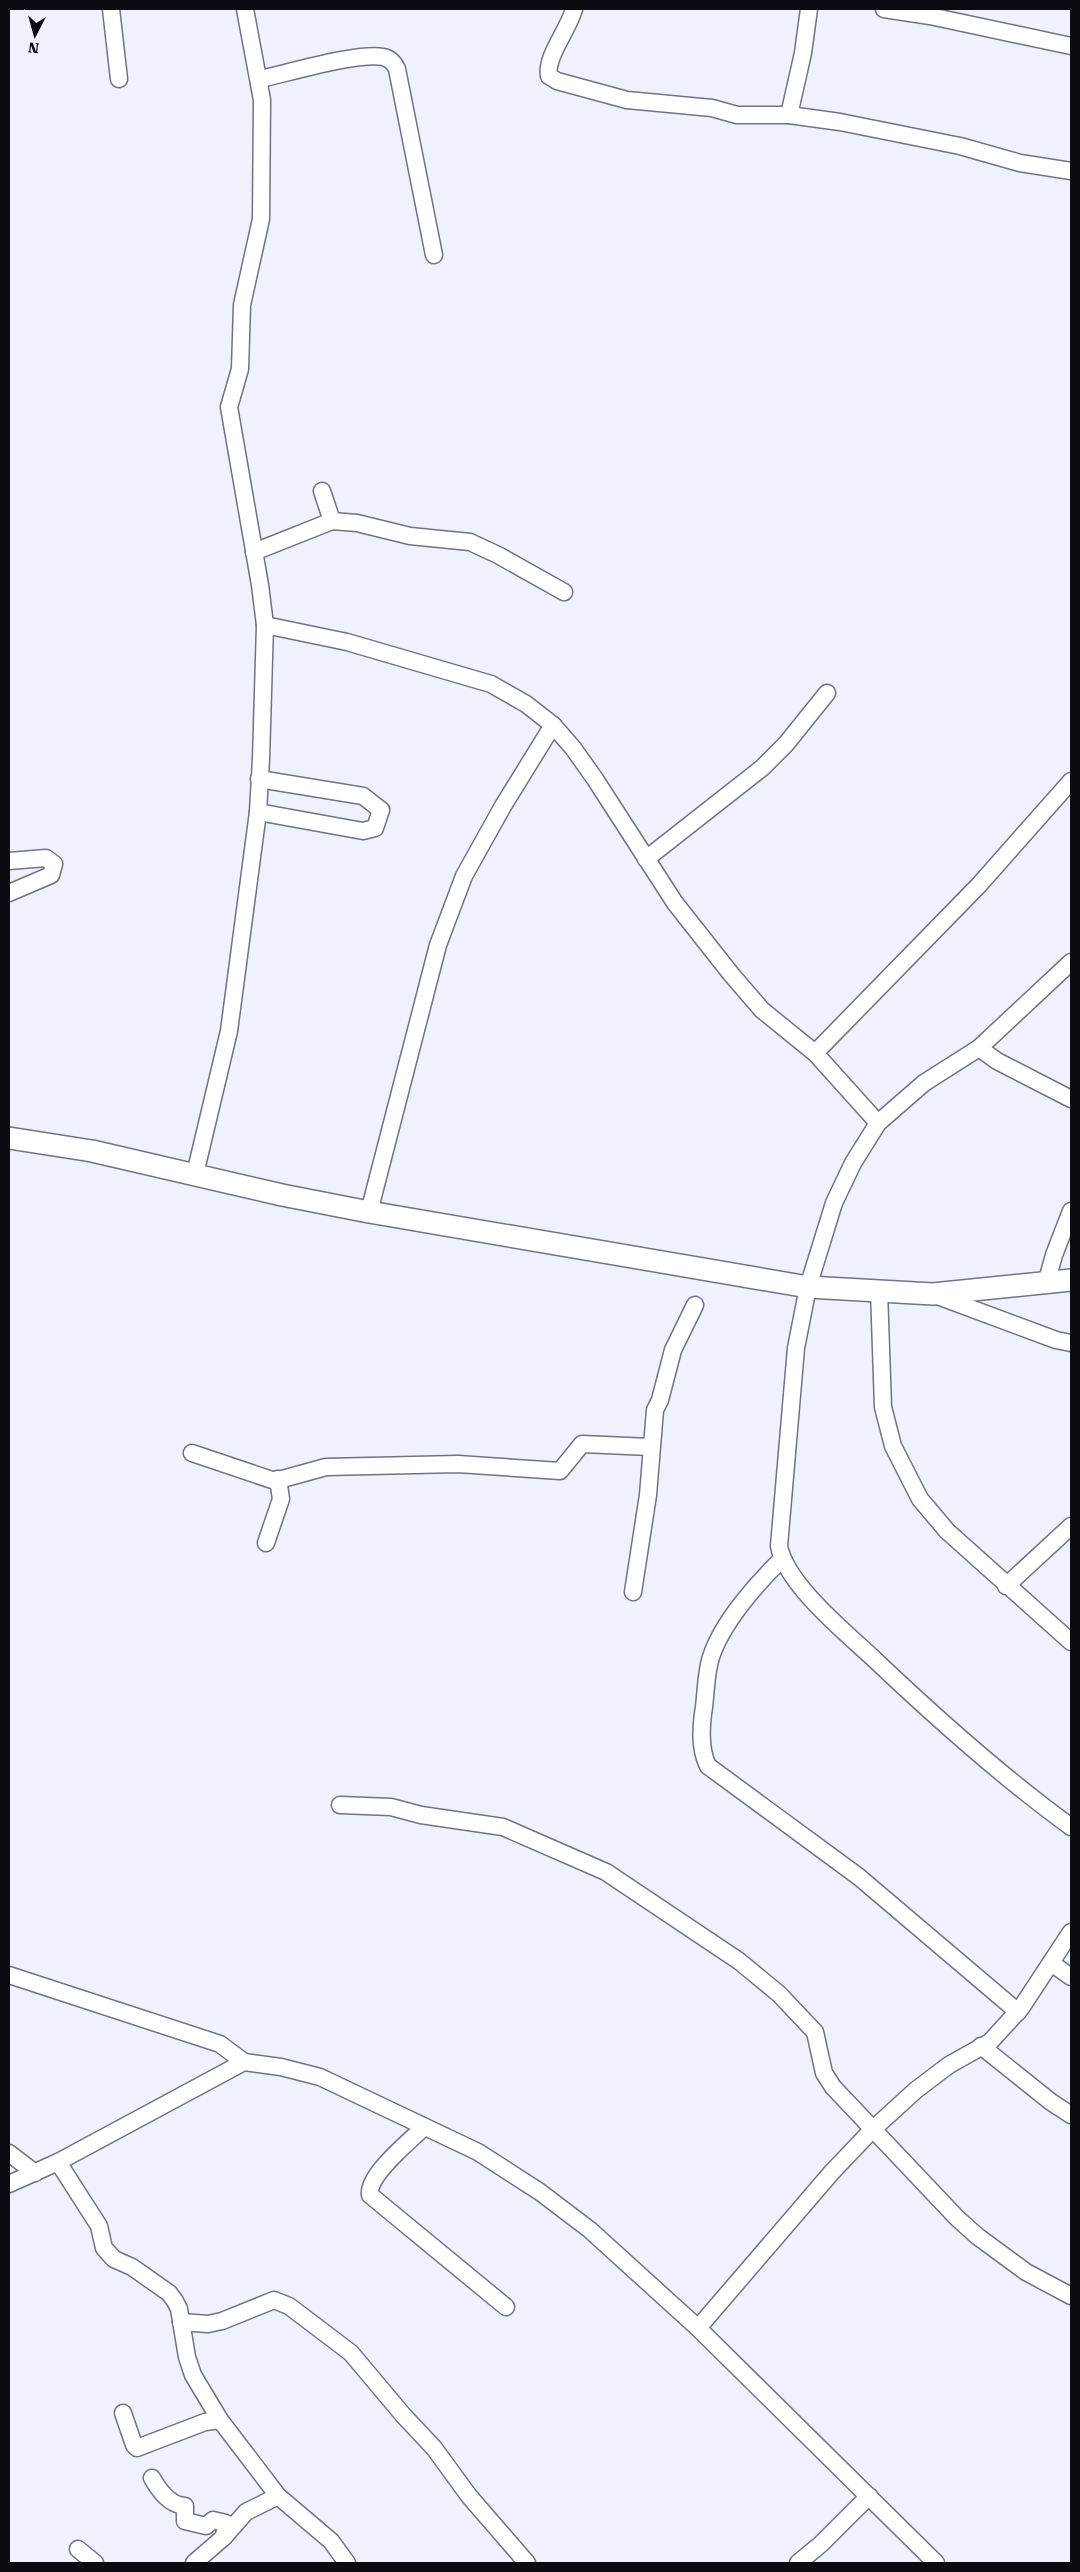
<svg xmlns="http://www.w3.org/2000/svg" width="1080" height="2572" viewBox="0 0 1080 2572" font-family="'Roboto Serif',serif">
	<style>
		.lines { fill: none; stroke-linecap: round; stroke-linejoin: round }
		.minor-casing { stroke: #6f7482; stroke-width: 19 }
		.major-casing { stroke: #6f7482; stroke-width: 24 }
		.minor { stroke: #fff; stroke-width: 16 }
		.major { stroke: #fff; stroke-width: 21 }
	</style>
	<rect width="100%" height="100%" fill="#eff2fd"/>
	<g class="lines">
		<defs>
			<g id="minor">
				<polyline points="111,9 119,79"/>
				<path d="M574,9C569,29 545,57 549,76L557,81L627,100L712,108L737,115H789L840,122L960,146L1020,163L1071,171"/>
				<polyline points="884,9 930,16 1071,46"/>
				<path d="M260,79C288,73 358,52 383,57C390,58 394,63 397,69L434,255"/>
				<polyline points="789,115 803,53 809,9"/>
				<polyline points="322,491 332,521"/>
				<polyline points="254,552 332,521 357,523 410,536 470,542 498,555 564,592"/>
				<polyline points="265,625 347,642 491,684 526,704 553,725 573,748 595,779 675,903 731,974 762,1010 815,1053 878,1123"/>
				<polyline points="258,812 363,831 375,828 381,810 363,796 259,779"/>
				<polyline points="646,859 762,768 786,744 827,693"/>
				<polyline points="9,861 46,858 54,864 51,875 9,893"/>
				<path d="M1071,962L979,1048L924,1083L878,1123L853,1163L834,1203L808,1287L796,1348L779,1546C786,1584 845,1632 873,1658C936,1718 1001,1776 1071,1827"/>
				<polyline points="979,1048 997,1061 1071,1099"/>
				<polyline points="815,1053 979,885 1071,781"/>
				<polyline points="195,1174 229,1031 258,812 261,759 265,625 260,585 229,407 240,369 242,305 261,219 262,100 245,9"/>
				<polyline points="369,1212 438,945 464,876 503,806 553,725"/>
				<polyline points="1046,1284 1054,1255 1071,1211"/>
				<polyline points="879,1291 883,1407 893,1446 920,1499 947,1531 1071,1642"/>
				<polyline points="935,1295 1056,1340 1071,1343"/>
				<polyline points="192,1453 275,1481 326,1467 458,1464 560,1471 582,1444 650,1447"/>
				<polyline points="266,1543 281,1499 278,1479"/>
				<path d="M782,1559C756,1584 722,1623 711,1657C706,1672 706,1691 704,1707C701,1726 699,1748 708,1766L859,1877L1018,2012"/>
				<polyline points="1006,1586 1071,1526"/>
				<polyline points="633,1592 648,1495 655,1410 660,1400 673,1350 695,1305"/>
				<polyline points="340,1805 391,1807 421,1815 503,1827 606,1872 739,1961 779,1994 815,2032 824,2073 833,2087 957,2218 977,2236 1026,2272 1071,2296"/>
				<polyline points="1051,1963 1071,1977"/>
				<polyline points="9,1975 220,2044 244,2062"/>
				<polyline points="981,2046 1051,2102 1071,2115"/>
				<path d="M424,2127C410,2141 367,2175 370,2195L506,2307"/>
				<polyline points="9,2153 35,2173"/>
				<polyline points="58,2162 99,2226 104,2248 114,2259 132,2267 169,2293 175,2301 179,2309 187,2357 193,2375 220,2420 278,2496 331,2541 347,2563"/>
				<polyline points="9,2184 58,2162 244,2062 281,2067 320,2077 478,2152 540,2192 590,2230 698,2328 936,2563"/>
				<polyline points="181,2322 208,2324 222,2321 274,2300 289,2306 351,2353 403,2415 434,2448 469,2496 527,2563"/>
				<polyline points="698,2328 832,2172 872,2130 916,2090 949,2065 990,2042 1021,2008 1071,1932"/>
				<polyline points="123,2413 134,2445 137,2448 205,2422 220,2420"/>
				<path d="M152,2478C159,2490 169,2505 185,2506V2521L206,2526L213,2520L226,2523L224,2537"/>
				<polyline points="78,2549 95,2563"/>
				<polyline points="194,2563 224,2537 246,2512 278,2496"/>
				<polyline points="798,2563 821,2544 869,2496"/>
			</g>
			<polyline id="major" points="9,1138 92,1151 282,1195 369,1212 808,1287 933,1294 1071,1280"/>
		</defs>
		<use href="#minor" class="minor-casing"/>
		<use href="#major" class="major-casing"/>
		<use href="#minor" class="minor"/>
		<use href="#major" class="major"/>
	</g>
	<rect width="1080" height="2572" fill="none" stroke="#0a0c11" stroke-width="20"/>
	<g transform="translate(35 35) rotate(186)" stroke="#eff2fd" stroke-width="4" paint-order="stroke">
	<path d="M0-4L9 19L0 12L-9 19Z" fill="#0a0c11"/>
	<text y="-8" font-size="14" font-weight="bold" text-anchor="middle" fill="#0a0c11">N</text>
	</g>
</svg>
